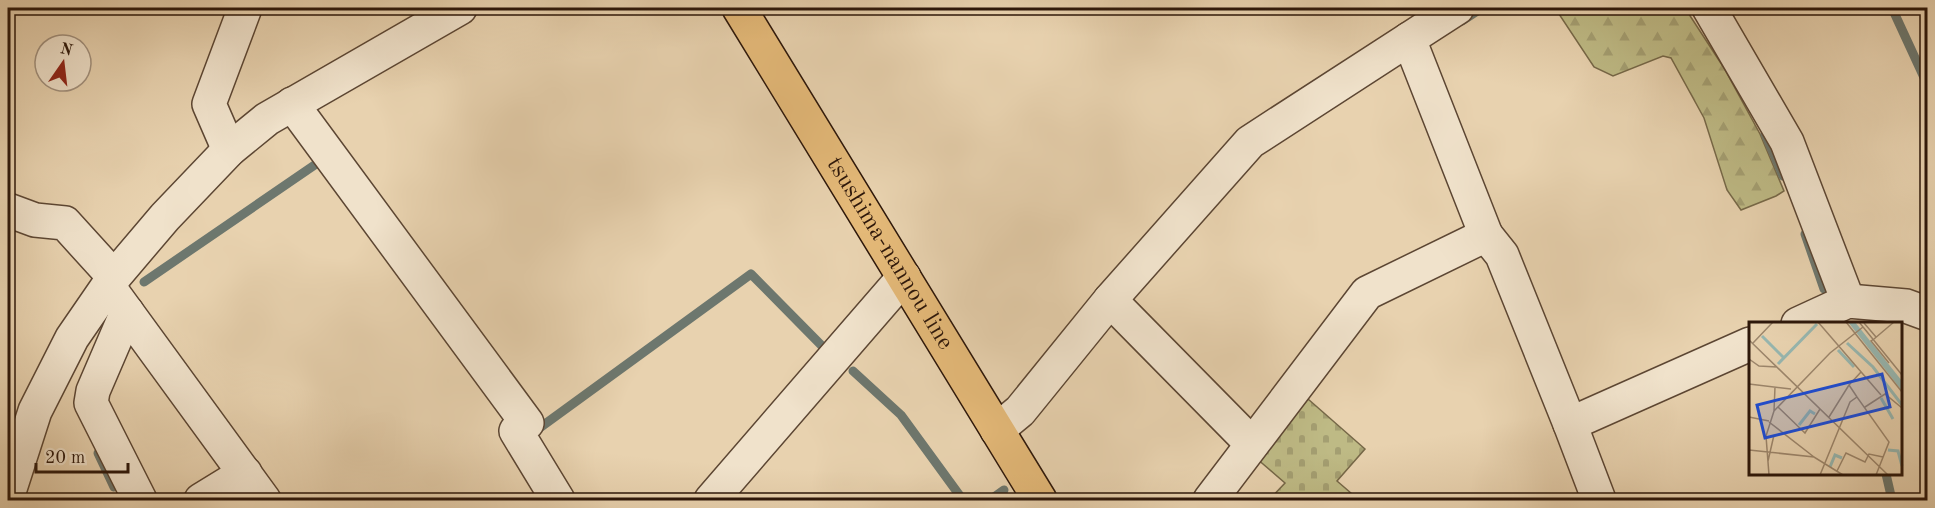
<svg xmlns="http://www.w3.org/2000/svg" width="1935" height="508" viewBox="0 0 1935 508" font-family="'Old Standard TT',serif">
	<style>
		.forest { fill: url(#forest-firs); stroke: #766848; stroke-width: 1.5 }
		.cemetery { fill: url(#cemetery-stones); stroke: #766848; stroke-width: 1.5 }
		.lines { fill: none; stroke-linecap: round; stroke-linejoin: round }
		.stream { stroke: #6d776e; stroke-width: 9 }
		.minor-casing { stroke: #5c4633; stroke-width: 36 }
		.tertiary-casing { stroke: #5c4633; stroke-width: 36 }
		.primary-casing { stroke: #2d170a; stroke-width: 36 }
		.minor { stroke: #f0e2cb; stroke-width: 33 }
		.tertiary { stroke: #f0e2cb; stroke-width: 33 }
		.primary { stroke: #e4b978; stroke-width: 33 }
		.labels { text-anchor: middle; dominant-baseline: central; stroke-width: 4.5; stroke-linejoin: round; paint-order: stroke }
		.street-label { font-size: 24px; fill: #2d170a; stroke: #f0e2cb }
		.inset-river { fill: none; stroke: #97b7b0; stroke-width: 3 }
		.inset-road { fill: none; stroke: #9d876d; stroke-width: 1.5 }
		.view { fill: #1d4ed8; fill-opacity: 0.15; stroke: #1d4ed8; stroke-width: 3 }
		.inset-edge { fill: none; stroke: #2d170a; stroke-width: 3 }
	</style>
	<defs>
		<pattern id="forest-firs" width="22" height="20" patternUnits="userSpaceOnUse" patternTransform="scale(1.5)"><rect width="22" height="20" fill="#beba85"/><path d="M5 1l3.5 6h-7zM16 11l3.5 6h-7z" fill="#a49f72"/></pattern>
		<pattern id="cemetery-stones" width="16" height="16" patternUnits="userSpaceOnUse" patternTransform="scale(1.5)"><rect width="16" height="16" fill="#beba85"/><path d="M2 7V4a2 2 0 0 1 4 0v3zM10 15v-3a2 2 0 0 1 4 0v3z" fill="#a49f72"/></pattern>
	</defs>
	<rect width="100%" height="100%" fill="#e8d2af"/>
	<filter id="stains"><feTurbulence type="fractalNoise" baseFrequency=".00333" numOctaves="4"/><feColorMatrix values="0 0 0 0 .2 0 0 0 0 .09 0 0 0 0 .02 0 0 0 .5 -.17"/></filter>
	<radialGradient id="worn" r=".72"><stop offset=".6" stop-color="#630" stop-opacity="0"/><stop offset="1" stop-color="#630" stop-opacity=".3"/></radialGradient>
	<polygon class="forest" points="1555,8 1685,8 1724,68 1760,134 1784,191 1776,196 1741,210 1727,190 1704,118 1671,58 1663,56 1613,76 1594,67"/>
	<polygon class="cemetery" points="1308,399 1365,449 1337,481 1359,500 1269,500 1285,483 1256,458"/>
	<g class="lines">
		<g class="stream">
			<polyline points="1892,8 1928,86"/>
			<polyline points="1462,21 1482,8"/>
			<polyline points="1765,134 1783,176"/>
			<polyline points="1805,234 1824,289"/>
			<polyline points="144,282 319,162 323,168"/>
			<polyline points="853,371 901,415 963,500"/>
			<polyline points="534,432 751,274 826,350"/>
			<polyline points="98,453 114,487"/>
			<polyline points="1886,474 1892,500"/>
			<polyline points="990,500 1004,490"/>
		</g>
		<defs>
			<g id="minor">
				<polyline points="1457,8 1409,39 1486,235"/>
				<polyline points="1709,8 1787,142 1848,301"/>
				<polyline points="292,104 527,423 516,431 558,500"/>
				<polyline points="229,150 209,104 245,8"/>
				<polyline points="8,210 35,220 65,223 114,277"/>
				<polyline points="108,286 264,500"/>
				<polyline points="1110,300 1252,444"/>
				<polyline points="127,312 93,391 91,403 140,500"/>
				<polyline points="1798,324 1848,301 1906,306 1928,314"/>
				<polyline points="1570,424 1750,344"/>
				<polyline points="997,430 1020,411 1110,300 1250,142 1409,39"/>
				<polyline points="201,500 245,473"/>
				<polyline points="711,500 904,277"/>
				<polyline points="1210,500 1367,293 1486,235 1502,255 1570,424 1599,500"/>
			</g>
			<polyline id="tertiary" points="8,495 35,411 72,338 114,277 165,217 229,150 267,119 460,8"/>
			<g id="primary">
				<path id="s1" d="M739,8L1040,500"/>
			</g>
		</defs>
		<use href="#minor" class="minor-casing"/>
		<use href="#tertiary" class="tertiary-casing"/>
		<use href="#primary" class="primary-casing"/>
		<use href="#minor" class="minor"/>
		<use href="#tertiary" class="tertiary"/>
		<use href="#primary" class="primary"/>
	</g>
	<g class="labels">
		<g class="street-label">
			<text stroke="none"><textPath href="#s1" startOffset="288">tsushima-nannou line</textPath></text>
		</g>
	</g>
	<g transform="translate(1749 322)">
		<rect width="153" height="153" fill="#e8d2af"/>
		<path d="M99,0H106L153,59V69Z" fill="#97b7b0"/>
		<path class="inset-river" d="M13,14L34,35M98,21L124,45L153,83M89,28L105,45M29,42L68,2M132,76L144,97M50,103L61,89L66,92M139,128L149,129L153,144M81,145L86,133L93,136"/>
		<path class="inset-road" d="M69,0L132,73M97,0L153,70M110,0L153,53M115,1L127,15M125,17L122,19L140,41M125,17L145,0M0,18L139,153M4,21L24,0M0,37L10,44L28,45M0,62L42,67M108,75L100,63L112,50M29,85L56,111L71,87M116,85L136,72L153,86M25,89L26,65M0,95L20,99M80,95L100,63M20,100L65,135M0,128L65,135L94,153M19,139L25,113M88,149L97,131L116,140L120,132L134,135M20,153L17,114L25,89L81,31L114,5M71,153L101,80L108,75L140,120L127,153"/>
		<path class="view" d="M133,52L141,85L16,116L8,83Z"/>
		<rect width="153" height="153" class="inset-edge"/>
	</g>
	<rect width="1935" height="508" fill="none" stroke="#e8d2af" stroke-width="30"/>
	<rect x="9" y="9" width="1917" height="490" fill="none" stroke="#2d170a" stroke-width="3"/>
	<rect x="15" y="15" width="1905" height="478" fill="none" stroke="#2d170a" stroke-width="1.5"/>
	<g transform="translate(63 63) rotate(14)"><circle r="28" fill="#f0e2cb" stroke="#a2917e" stroke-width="1.5"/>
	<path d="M0-4.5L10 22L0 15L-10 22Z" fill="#8f2418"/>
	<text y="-9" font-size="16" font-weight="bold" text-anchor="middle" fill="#2d170a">N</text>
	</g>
	<path d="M36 463v9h92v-9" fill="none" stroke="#2d170a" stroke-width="3"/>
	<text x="45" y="463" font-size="18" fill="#2d170a" stroke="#f0e2cb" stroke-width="4.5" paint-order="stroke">20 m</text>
	<rect width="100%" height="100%" filter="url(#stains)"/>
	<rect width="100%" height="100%" fill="url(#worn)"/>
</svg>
